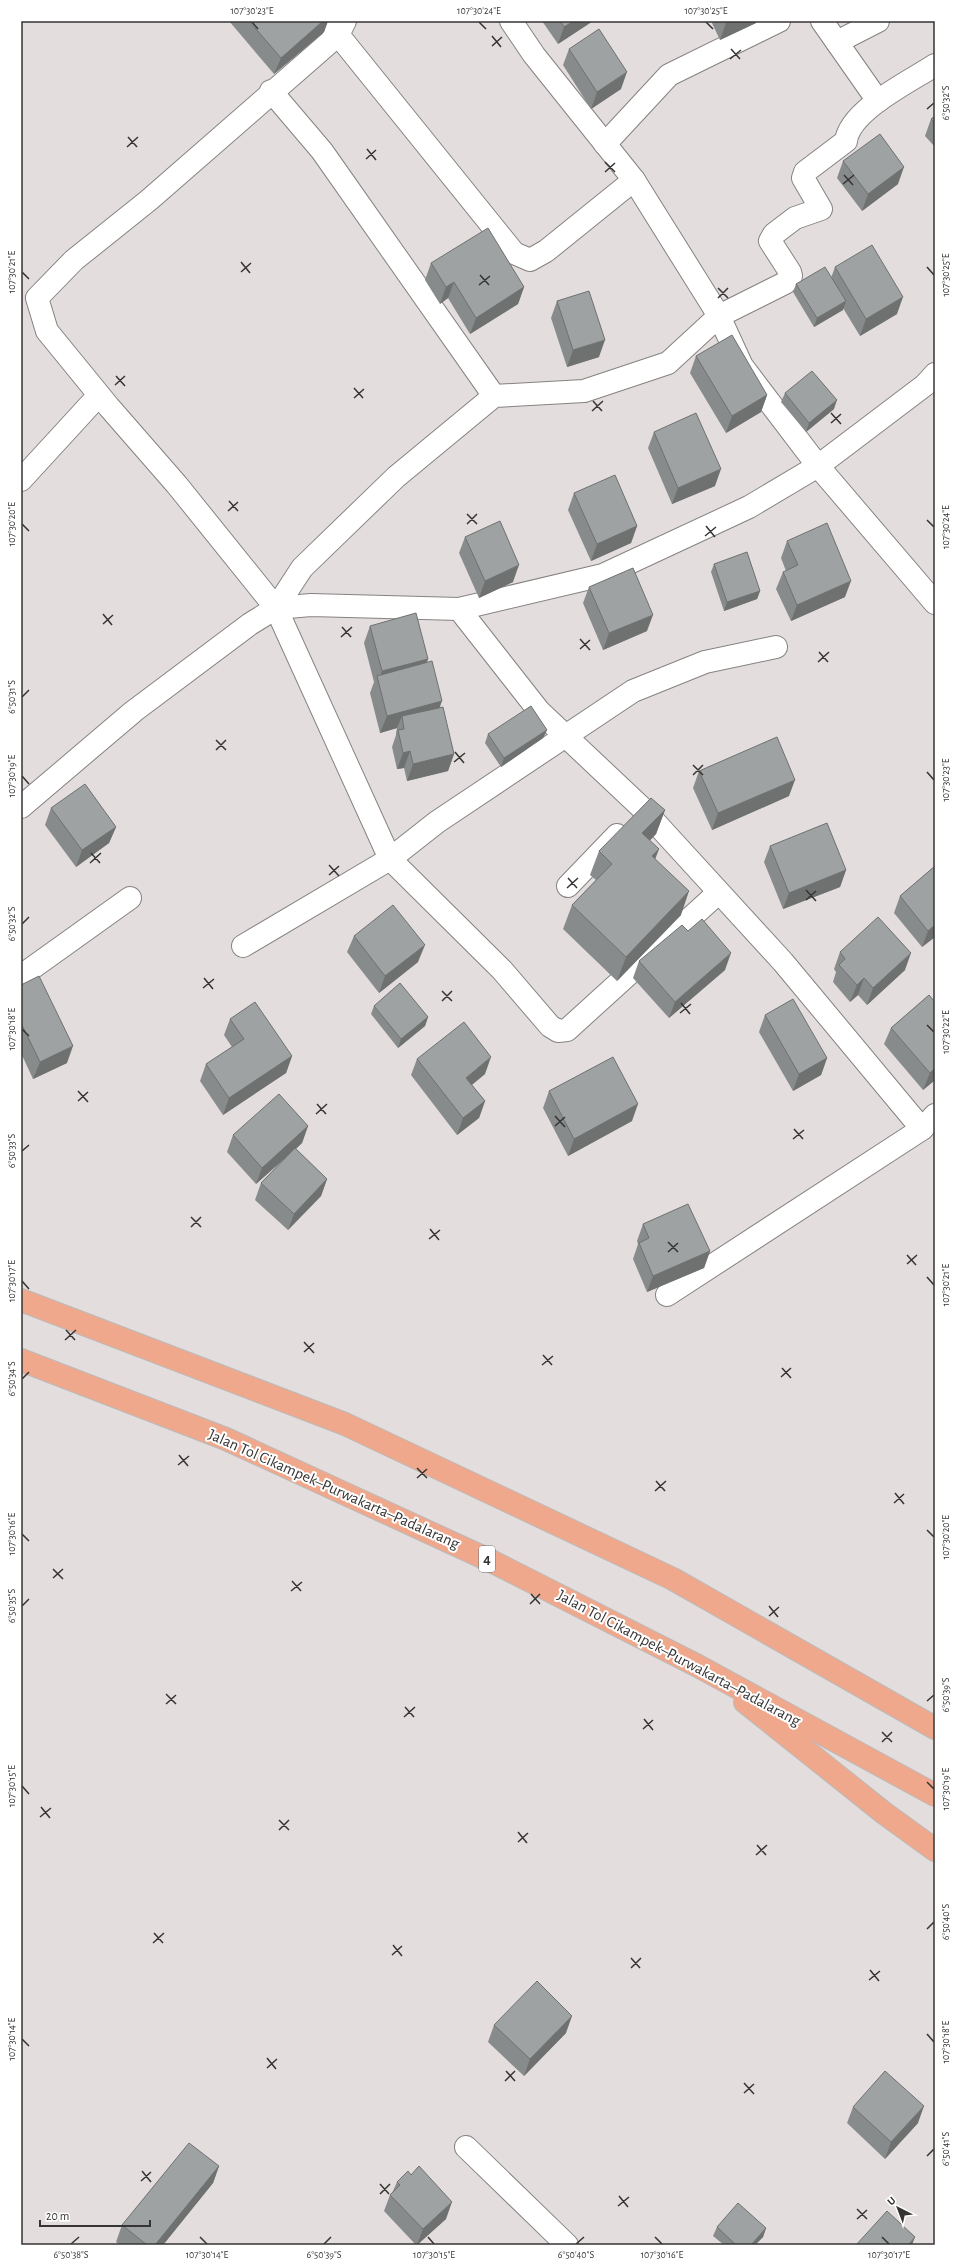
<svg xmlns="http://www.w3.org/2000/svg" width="956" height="2266" viewBox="0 0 956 2266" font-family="'Alegreya Sans',sans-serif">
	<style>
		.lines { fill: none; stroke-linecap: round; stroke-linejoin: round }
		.minor-casing { stroke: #868280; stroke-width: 24 }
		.highway-casing { stroke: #bbbaba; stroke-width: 24 }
		.minor { stroke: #fff; stroke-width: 22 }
		.highway { stroke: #f0a88d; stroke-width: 22 }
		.wall { fill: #888b8b }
		.shaded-wall { fill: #6f7171 }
		.building { fill: #9ea2a2; stroke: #6f7171 }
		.ticks { fill: none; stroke: #363433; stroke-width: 1.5 }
		.labels { text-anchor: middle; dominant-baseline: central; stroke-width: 4; stroke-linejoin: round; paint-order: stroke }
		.shield { fill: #fff; stroke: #727170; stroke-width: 1 }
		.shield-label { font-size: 15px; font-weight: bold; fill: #363433 }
		.street-label { font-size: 16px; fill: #363433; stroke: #fff }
		.neatline { fill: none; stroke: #363433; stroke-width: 1.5 }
		.ticks-label { font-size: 10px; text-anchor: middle; fill: #363433 }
	</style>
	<rect width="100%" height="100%" fill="#e3dedd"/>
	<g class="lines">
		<defs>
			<g id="minor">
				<polyline points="327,21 514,253 530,260 546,251 634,180"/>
				<polyline points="345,21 338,35 149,200 74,260 37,298 47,331 109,407 177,485 276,608 390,859 502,970 550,1026 558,1031 567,1030 718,893"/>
				<polyline points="511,21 534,55 634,180 719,316 742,366 818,466 935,603"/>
				<polyline points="822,21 878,101"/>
				<polyline points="837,42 878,21"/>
				<polyline points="271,91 322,151 494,396"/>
				<polyline points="605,144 669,75 779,21"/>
				<polyline points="21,480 99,395"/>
				<path d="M276,608L302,568L396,477L494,396L584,391L668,363L719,316L785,283L791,276L790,272L770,241L774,234L795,218L821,209L803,178L805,172L846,141C850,110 911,81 935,65"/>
				<polyline points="459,609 539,711 643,809 783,962 922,1129"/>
				<polyline points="21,807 134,711 250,624 276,608 311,605 459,609 603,575 749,507 818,466 925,385 935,374"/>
				<polyline points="568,886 617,835"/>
				<polyline points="243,946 390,859 437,822 633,691 705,662 776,647"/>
				<polyline points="21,976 130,898"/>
				<polyline points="667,1295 922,1129 935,1115"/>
				<polyline points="466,2147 567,2245"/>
			</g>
			<g id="highway">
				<polyline points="21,1300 345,1424 673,1579 935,1728"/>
				<polyline points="21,1360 226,1439 489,1560 698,1666 935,1795"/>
				<polyline points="745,1702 884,1813 935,1850"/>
			</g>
		</defs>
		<use href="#minor" class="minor-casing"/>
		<use href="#highway" class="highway-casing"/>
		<use href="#minor" class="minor"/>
		<use href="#highway" class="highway"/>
	</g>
	<g class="wall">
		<polygon points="229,21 328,21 324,32 274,74"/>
		<polygon points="542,21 593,21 558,44"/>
		<polygon points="711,21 756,21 756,23 720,40"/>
		<polygon points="569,49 621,89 591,109 563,65"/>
		<polygon points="935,116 935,147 925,136 931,119"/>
		<polygon points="843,161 898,184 862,211 837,178"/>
		<polygon points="431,263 524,287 518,304 470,334 448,298 440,304 425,280"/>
		<polygon points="835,267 897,314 860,336 843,308 843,310 814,327 793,292 796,284 831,278"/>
		<polygon points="557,301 599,357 567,367 551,318"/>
		<polygon points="696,356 767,395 761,412 726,433 690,373"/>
		<polygon points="785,393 834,409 806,432 781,402"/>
		<polygon points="654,432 715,486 672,504 648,448"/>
		<polygon points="574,493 637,526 631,543 591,561 568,510"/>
		<polygon points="465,537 513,582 479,598 459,553"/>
		<polygon points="787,541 845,597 791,621 776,589 783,572 786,571 781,558"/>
		<polygon points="714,564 760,591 757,599 724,611 711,572"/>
		<polygon points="589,587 647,631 603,650 583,603"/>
		<polygon points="370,626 428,659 427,662 454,754 448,771 407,781 404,768 397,769 392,747 396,735 396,733 397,728 380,733 370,693 374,682 364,643"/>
		<polygon points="547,730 543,738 501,767 485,743 488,734"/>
		<polygon points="699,771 789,796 712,830 693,788"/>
		<polygon points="51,808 116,827 109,843 76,867 45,825"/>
		<polygon points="665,810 656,834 650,840 655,859 681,915 617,981 563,929 572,905 596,880 590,875 599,851"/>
		<polygon points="770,846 846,870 840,887 783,909 764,862"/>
		<polygon points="935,866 935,937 922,947 894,913 900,896"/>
		<polygon points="354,936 418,962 379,993 347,952"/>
		<polygon points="840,952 905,970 867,1005 858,995 850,1002 833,982 836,972 834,969"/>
		<polygon points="639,961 725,970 669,1018 633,978"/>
		<polygon points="21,985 67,1063 33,1079 21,1053"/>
		<polygon points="929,995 935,1080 923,1090 884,1044 891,1028"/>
		<polygon points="374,1006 428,1017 425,1026 398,1048 371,1014"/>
		<polygon points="765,1015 827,1058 821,1075 793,1091 759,1032"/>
		<polygon points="230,1019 292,1056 286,1073 223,1115 200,1081 206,1064 232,1047 224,1035"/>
		<polygon points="417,1059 485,1074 472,1085 485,1101 479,1118 457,1135 411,1075"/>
		<polygon points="549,1091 632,1121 568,1156 543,1108"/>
		<polygon points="308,1126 302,1143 296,1149 327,1179 321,1196 288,1230 255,1200 261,1183 285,1158 256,1184 227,1152 233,1135"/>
		<polygon points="643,1224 710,1251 704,1268 647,1292 633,1259 638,1244 637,1241"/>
		<polygon points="494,2025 566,2033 524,2076 488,2042"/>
		<polygon points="853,2107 918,2123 885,2159 847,2123"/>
		<polygon points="219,2166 213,2183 163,2245 120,2245 116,2242 122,2225"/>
		<polygon points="397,2182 446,2219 417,2245 416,2245 384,2211 390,2195 393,2191"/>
		<polygon points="717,2227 766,2228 763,2237 755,2245 724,2245 713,2236"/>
	</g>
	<g class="shaded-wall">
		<polygon points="323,21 328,21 324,32 274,74 281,58"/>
		<polygon points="574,21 593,21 558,44 564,27"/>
		<polygon points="730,21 756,21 756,23 720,40 726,23"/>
		<polygon points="627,72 621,89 591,109 597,92"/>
		<polygon points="904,167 898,184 862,211 868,194"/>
		<polygon points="454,282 448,298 440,304 446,287"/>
		<polygon points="524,287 518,304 470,334 476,318"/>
		<polygon points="903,297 897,314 860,336 866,319"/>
		<polygon points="846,301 843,310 814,327 817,318"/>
		<polygon points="605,340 599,357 567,367 573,350"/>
		<polygon points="767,395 761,412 726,433 732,416"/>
		<polygon points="837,400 834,409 806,432 809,423"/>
		<polygon points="721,469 715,486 672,504 678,488"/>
		<polygon points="637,526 631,543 591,561 597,544"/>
		<polygon points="519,565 513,582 479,598 485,581"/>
		<polygon points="851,581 845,597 791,621 797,605"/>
		<polygon points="760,591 757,599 724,611 727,602"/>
		<polygon points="653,615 647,631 603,650 609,633"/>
		<polygon points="428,659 422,676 378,683 382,671"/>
		<polygon points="442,701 436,718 402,716 397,728 380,733 387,716"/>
		<polygon points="547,730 543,738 501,767 504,758"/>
		<polygon points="410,751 404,768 397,769 403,753"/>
		<polygon points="454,754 448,771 407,781 413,764"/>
		<polygon points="795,780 789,796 712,830 718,813"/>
		<polygon points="665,810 656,834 634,857 642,833"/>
		<polygon points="116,827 109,843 76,867 82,850"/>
		<polygon points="659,849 650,873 652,856"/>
		<polygon points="846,870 840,887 783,909 789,893"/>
		<polygon points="689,891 681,915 617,981 626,957"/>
		<polygon points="935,925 935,937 922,947 928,931"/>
		<polygon points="425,945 418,962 379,993 385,976"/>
		<polygon points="731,953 725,970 669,1018 675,1002"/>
		<polygon points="911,953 905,970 867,1005 873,988"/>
		<polygon points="864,978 858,995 850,1002 857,985"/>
		<polygon points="428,1017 425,1026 398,1048 401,1039"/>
		<polygon points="73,1046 67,1063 33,1079 40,1062"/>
		<polygon points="292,1056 286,1073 223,1115 229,1098"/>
		<polygon points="491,1057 485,1074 460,1094 466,1078"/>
		<polygon points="827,1058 821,1075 793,1091 799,1074"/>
		<polygon points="935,1068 935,1080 923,1090 930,1073"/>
		<polygon points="485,1101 479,1118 457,1135 463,1118"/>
		<polygon points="638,1104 632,1121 568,1156 574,1139"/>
		<polygon points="308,1126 302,1143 256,1184 262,1168"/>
		<polygon points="327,1179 321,1196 288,1230 294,1214"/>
		<polygon points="710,1251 704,1268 647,1292 653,1276"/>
		<polygon points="572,2016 566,2033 524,2076 530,2059"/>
		<polygon points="924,2106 918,2123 885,2159 891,2142"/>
		<polygon points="219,2166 213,2183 163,2245 155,2245"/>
		<polygon points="452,2202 446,2219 417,2245 423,2229"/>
		<polygon points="766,2228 763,2237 755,2245 751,2245"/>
		<polygon points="915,2237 912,2245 908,2245"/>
	</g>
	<g class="building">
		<polygon points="249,21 323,21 281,58"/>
		<polygon points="560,21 574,21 564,27"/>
		<polygon points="599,29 627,72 597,92 569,49"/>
		<polygon points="935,116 935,123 931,119"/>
		<polygon points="880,134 904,167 868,194 843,161"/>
		<polygon points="488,228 524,287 476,318 454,282 446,287 431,263"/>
		<polygon points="872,245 903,297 866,319 835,267"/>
		<polygon points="825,267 846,301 817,318 796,284"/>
		<polygon points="589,291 605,340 573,350 557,301"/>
		<polygon points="732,335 767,395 732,416 696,356"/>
		<polygon points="812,371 837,400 809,423 785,393"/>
		<polygon points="696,413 721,469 678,488 654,432"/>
		<polygon points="615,475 637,526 597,544 574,493"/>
		<polygon points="500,521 519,565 485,581 465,537"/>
		<polygon points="827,523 851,581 797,605 783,572 798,565 787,541"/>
		<polygon points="747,552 760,591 727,602 714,564"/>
		<polygon points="633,568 653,615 609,633 589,587"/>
		<polygon points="416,613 428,659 382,671 370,626"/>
		<polygon points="432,661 442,701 387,716 377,676"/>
		<polygon points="531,706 547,730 504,758 488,734"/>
		<polygon points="443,707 454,754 413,764 410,751 403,753 398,730 404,729 402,716"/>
		<polygon points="777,737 795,780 718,813 699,771"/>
		<polygon points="85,784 116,827 82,850 51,808"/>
		<polygon points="651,798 665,810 642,833 659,849 652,856 689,891 626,957 572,905 612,864 599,851"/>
		<polygon points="827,823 846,870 789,893 770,846"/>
		<polygon points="935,866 935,925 928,931 900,896"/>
		<polygon points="393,905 425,945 385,976 354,936"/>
		<polygon points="878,917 911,953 873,988 864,978 857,985 839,965 845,959 840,952"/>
		<polygon points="702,919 731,953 675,1002 639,961 682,925 688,931"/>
		<polygon points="39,976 73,1046 40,1062 21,1023 21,985"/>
		<polygon points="400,983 428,1017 401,1039 374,1006"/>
		<polygon points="929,995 935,1002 935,1068 930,1073 891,1028"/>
		<polygon points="793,999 827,1058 799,1074 765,1015"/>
		<polygon points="255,1002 292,1056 229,1098 206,1064 244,1039 230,1019"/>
		<polygon points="464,1022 491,1057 466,1078 485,1101 463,1118 417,1059"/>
		<polygon points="613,1057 638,1104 574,1139 549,1091"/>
		<polygon points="279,1094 308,1126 262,1168 233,1135"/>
		<polygon points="295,1148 327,1179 294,1214 261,1183"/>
		<polygon points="688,1204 710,1251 653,1276 639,1243 649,1238 643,1224"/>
		<polygon points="537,1981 572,2016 530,2059 494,2025"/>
		<polygon points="885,2071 924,2106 891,2142 853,2107"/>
		<polygon points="189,2143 219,2166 155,2245 147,2245 122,2225"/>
		<polygon points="419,2166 452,2202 423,2229 390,2195 400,2185 397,2182 408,2171 411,2175"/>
		<polygon points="738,2203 766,2228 751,2245 736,2245 717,2227"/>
		<polygon points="887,2211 915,2237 908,2245 856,2245"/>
	</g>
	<path class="ticks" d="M252,22L258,29M479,22L486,29M706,22L713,29M492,36L501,47M492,46L502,37M731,49L740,59M730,59L741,50M927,109L934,103M128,137L137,147M127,147L138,137M367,149L376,160M366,159L376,150M605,162L615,172M605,172L615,163M844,175L853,185M843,184L854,175M241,262L250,273M927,267L934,275M22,272L29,279M241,272L251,263M480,275L489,285M479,285L490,276M718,288L728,298M718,298L728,288M116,376L125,386M115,385L125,376M354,388L363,398M354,398L364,389M593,401L602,411M592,411L603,401M831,413L841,424M831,423L841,414M229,501L238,511M228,511L238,502M467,514L477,524M927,520L934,527M22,524L29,531M467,524L477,514M706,526L715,537M705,536L716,527M103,614L112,625M103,624L113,615M342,627L351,637M341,637L352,627M580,639L590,650M580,649L590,640M819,652L828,662M818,662L829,652M22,697L29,690M216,740L226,750M216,750L226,740M455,752L464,763M454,762L465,753M693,765L703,775M927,772L934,780M693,775L703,765M22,776L29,784M91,853L100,863M90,863L101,853M329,865L339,876M329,875L339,866M568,878L577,888M567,888L578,878M806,890L816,901M806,900L816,891M22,924L29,917M204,978L213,989M203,988L214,979M442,991L452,1001M442,1001L452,991M681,1003L690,1014M680,1013L691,1004M927,1025L934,1032M22,1029L29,1036M78,1091L88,1102M78,1101L88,1092M317,1104L326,1114M316,1114L327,1104M555,1116L565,1127M555,1126L565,1117M794,1129L803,1139M793,1139L804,1130M22,1151L29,1145M191,1217L201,1227M191,1227L201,1217M430,1229L439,1240M429,1239L440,1230M668,1242L678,1252M668,1252L678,1243M907,1255L916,1265M907,1264L917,1255M927,1277L934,1285M22,1281L29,1289M66,1330L75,1340M65,1340L76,1330M304,1342L314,1353M304,1352L314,1343M543,1355L552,1365M542,1365L553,1356M782,1368L791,1378M781,1377L791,1368M22,1379L29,1372M179,1455L188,1466M178,1465L189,1456M417,1468L427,1478M417,1478L427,1469M656,1481L665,1491M655,1491L666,1481M895,1493L904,1504M894,1503L904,1494M927,1530L934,1537M22,1534L29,1541M53,1569L63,1579M53,1578L63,1569M292,1581L301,1591M291,1591L302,1582M531,1594L540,1604M530,1604L540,1594M22,1606L29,1599M769,1606L778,1617M769,1616L779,1607M166,1694L176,1704M927,1701L934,1695M166,1704L176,1695M405,1707L414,1717M404,1717L415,1707M644,1719L653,1730M643,1729L653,1720M882,1732L892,1742M882,1742L892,1732M927,1782L934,1789M22,1786L29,1794M41,1807L50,1818M40,1817L51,1808M279,1820L289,1830M279,1830L289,1820M518,1832L527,1843M518,1842L528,1833M757,1845L766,1855M756,1855L767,1845M927,1929L934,1922M154,1933L163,1943M153,1943L164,1933M393,1945L402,1956M392,1955L402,1946M631,1958L640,1968M631,1968L641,1958M870,1970L879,1981M869,1980L880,1971M927,2034L934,2042M22,2039L29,2046M267,2058L276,2069M267,2068L277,2059M506,2071L515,2081M505,2081L515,2071M744,2083L754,2094M744,2093L754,2084M927,2156L934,2149M142,2171L151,2182M141,2181L151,2172M380,2184L389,2194M380,2194L390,2184M619,2196L628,2207M618,2206L629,2197M857,2209L867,2219M857,2219L867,2210M200,2237L207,2244M428,2237L434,2244M655,2237L662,2244M882,2237L889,2244M71,2244L79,2237M324,2244L331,2237M576,2244L584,2237"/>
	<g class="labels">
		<rect class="shield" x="479" y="1546" width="16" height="26" rx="3"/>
		<g class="shield-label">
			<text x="487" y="1559">4</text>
		</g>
		<g class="street-label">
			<text transform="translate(334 1489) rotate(24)">Jalan Tol Cikampek–Purwakarta–Padalarang</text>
			<text transform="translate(679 1658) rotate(28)">Jalan Tol Cikampek–Purwakarta–Padalarang</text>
		</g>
	</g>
	<rect width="956" height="2266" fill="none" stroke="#ffffff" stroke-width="44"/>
	<g transform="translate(898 2208) rotate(318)" stroke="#ffffff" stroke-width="3" paint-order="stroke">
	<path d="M0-3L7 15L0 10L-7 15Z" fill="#363433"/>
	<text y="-6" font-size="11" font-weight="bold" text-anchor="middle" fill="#363433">U</text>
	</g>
	<path d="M40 2220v6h110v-6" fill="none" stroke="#363433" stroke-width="2"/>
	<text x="46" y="2220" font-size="12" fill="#363433" stroke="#ffffff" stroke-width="3" paint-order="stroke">20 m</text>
	<rect x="22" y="22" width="912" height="2222" class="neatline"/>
	<g class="ticks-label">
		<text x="252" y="14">107°30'23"E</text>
		<text x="479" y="14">107°30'24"E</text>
		<text x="706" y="14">107°30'25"E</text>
		<text transform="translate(945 103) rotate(-90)" y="4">6°50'32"S</text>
		<text transform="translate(11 272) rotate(-90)" y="4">107°30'21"E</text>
		<text transform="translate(945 275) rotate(-90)" y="4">107°30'25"E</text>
		<text transform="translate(11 524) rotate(-90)" y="4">107°30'20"E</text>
		<text transform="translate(945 527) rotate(-90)" y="4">107°30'24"E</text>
		<text transform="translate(11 697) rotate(-90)" y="4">6°50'31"S</text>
		<text transform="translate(11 776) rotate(-90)" y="4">107°30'19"E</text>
		<text transform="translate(945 780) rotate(-90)" y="4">107°30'23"E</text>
		<text transform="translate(11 924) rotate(-90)" y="4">6°50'32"S</text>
		<text transform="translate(11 1029) rotate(-90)" y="4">107°30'18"E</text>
		<text transform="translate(945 1032) rotate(-90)" y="4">107°30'22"E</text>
		<text transform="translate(11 1151) rotate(-90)" y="4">6°50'33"S</text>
		<text transform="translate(11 1281) rotate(-90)" y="4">107°30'17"E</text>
		<text transform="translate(945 1285) rotate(-90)" y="4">107°30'21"E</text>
		<text transform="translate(11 1379) rotate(-90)" y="4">6°50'34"S</text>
		<text transform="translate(11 1534) rotate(-90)" y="4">107°30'16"E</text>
		<text transform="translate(945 1537) rotate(-90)" y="4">107°30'20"E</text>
		<text transform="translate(11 1606) rotate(-90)" y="4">6°50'35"S</text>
		<text transform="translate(945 1695) rotate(-90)" y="4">6°50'39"S</text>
		<text transform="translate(11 1786) rotate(-90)" y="4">107°30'15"E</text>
		<text transform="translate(945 1789) rotate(-90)" y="4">107°30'19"E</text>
		<text transform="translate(945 1922) rotate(-90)" y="4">6°50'40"S</text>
		<text transform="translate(11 2039) rotate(-90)" y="4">107°30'14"E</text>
		<text transform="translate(945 2042) rotate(-90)" y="4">107°30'18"E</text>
		<text transform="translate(945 2149) rotate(-90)" y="4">6°50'41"S</text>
		<text x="71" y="2258">6°50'38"S</text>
		<text x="207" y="2258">107°30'14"E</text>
		<text x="324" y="2258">6°50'39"S</text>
		<text x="434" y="2258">107°30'15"E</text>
		<text x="576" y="2258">6°50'40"S</text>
		<text x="662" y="2258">107°30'16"E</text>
		<text x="889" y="2258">107°30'17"E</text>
	</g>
</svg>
